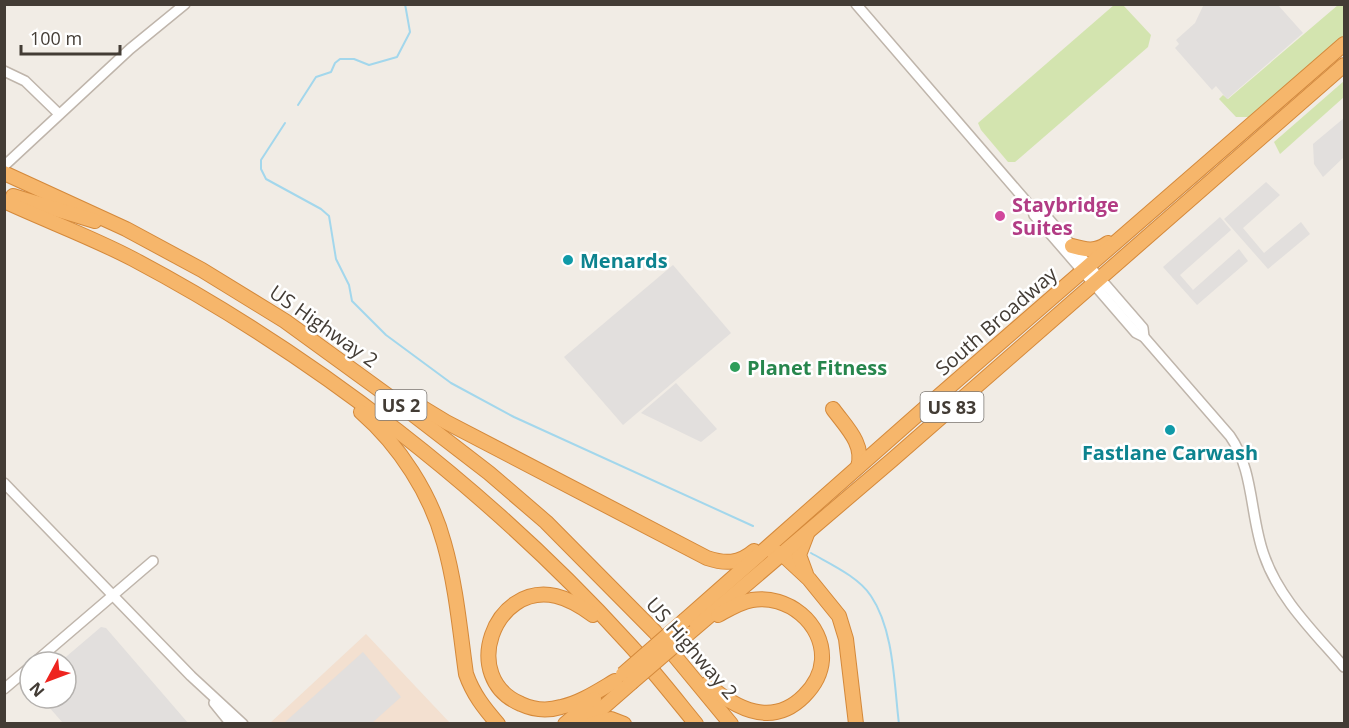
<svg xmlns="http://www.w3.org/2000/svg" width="1349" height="728" viewBox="0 0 1349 728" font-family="'Open Sans',sans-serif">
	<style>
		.commercial { fill: #f3e0d0 }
		.green { fill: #d3e4af }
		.parking { fill: #e2dfdd }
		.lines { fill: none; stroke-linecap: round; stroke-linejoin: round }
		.stream { stroke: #a3d7ec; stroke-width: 2 }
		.minor-casing { stroke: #bfb5ab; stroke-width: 12 }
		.highway-casing { stroke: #d4893b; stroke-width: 16 }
		.minor { stroke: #fff; stroke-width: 9 }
		.highway { stroke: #f6b66b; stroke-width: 14 }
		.highway-bridge-casing { stroke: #d4893b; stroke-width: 16; stroke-linecap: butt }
		.highway-bridge { stroke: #f6b66b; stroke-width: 14 }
		.hotel-dot { fill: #d1479c; stroke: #fff; stroke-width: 2 }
		.culture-dot { fill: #0f9aa8; stroke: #fff; stroke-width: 2 }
		.leisure-dot { fill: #2e9e5b; stroke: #fff; stroke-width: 2 }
		.labels { text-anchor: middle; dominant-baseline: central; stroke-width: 5; stroke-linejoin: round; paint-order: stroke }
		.shield { fill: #fff; stroke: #7b7672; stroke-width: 1.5 }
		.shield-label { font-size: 18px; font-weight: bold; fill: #433c35 }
		.hotel-label { font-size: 20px; font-weight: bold; fill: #b23c85; stroke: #fff; text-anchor: start }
		.culture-label { font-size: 20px; font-weight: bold; fill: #0d838f; stroke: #fff; text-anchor: start }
		.street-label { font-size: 20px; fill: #433c35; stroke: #fff }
		.leisure-label { font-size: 20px; font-weight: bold; fill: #27864d; stroke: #fff; text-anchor: start }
	</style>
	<rect width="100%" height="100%" fill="#f1ece5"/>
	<polygon class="commercial" points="366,634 450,723 269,724"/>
	<g class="green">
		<polygon points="1114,5 1123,5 1151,35 1148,47 1015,162 1008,162 981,130 978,123"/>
		<polygon points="1338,5 1344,5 1344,37 1251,117 1236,117 1219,99 1223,95 1228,99"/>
		<polygon points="1344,81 1344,97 1280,154 1274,142"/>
	</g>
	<g class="parking">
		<polygon points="1204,4 1278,5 1303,33 1227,99 1216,86 1212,90 1175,48 1179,44 1176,40 1195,23"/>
		<polygon points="1344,118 1344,157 1323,177 1314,164 1313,144"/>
		<polygon points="1266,182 1280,195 1243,228 1264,253 1301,222 1310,234 1268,269 1224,219"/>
		<polygon points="1220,217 1231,230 1180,275 1193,290 1239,249 1248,261 1197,305 1163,267"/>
		<polygon points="673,265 731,333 623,425 564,357"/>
		<polygon points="676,383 717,429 701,442 641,413"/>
		<polygon points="101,627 106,628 188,723 63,723 41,698 66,698 66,662 60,662"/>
		<polygon points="363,652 401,697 372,723 284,723"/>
	</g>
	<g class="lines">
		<g class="stream">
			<polyline points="298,105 316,77 331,72 335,63 340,59 354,59 369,65 397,57 410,32 405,4"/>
			<polyline points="285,123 261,160 261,169 266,179 321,209 329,216 336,259 349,285 352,301 386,335 451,383 514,417 753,526"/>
			<path d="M811,553C830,564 859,577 871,596C894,630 894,684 899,724"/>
		</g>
		<defs>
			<g id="minor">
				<path d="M856,4L1032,208L1034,215L1136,333L1144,337L1230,436C1254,470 1250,517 1264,555C1279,599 1315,633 1344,667"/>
				<polyline points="4,71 25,81 59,114"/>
				<polyline points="4,166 130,49 185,4"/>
				<polyline points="1032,208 1040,209 1143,328 1144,337"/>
				<polyline points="4,483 191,676 243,724"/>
				<polyline points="35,662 153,561"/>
				<polyline points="4,689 30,667"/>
				<polyline points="214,703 231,724"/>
			</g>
			<g id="highway">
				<polyline points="4,173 126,229 202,270 285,321 402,406 489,473 546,522 655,632 731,724"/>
				<polyline points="13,196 95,221"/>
				<path d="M4,201C47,221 91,237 133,259C313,354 492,493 629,644C652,669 674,697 696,724"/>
				<path d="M1072,246C1086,250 1096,252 1108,243"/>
				<path d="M399,398L418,405L446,422L707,558C725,564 739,564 754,551"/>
				<path d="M833,409C846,427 865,444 858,467"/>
				<path d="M361,412C399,445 431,494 444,543C456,585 460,631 466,674C473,694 484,708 498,724"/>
				<polyline points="774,553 781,553 809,579 839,616 846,639 856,724"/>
				<polyline points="806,574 799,555 807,534"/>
				<path d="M593,615C582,607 569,599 556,596C494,582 459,678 521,704C534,710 548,711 561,707C580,703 598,691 615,681"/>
				<polyline points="685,620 925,408 1344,44"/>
				<polyline points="688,634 892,460 1344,65"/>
				<path d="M707,684C736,709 772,728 804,696C813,687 821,674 822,660C824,623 787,594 752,600C740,602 729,609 718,615"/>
				<polyline points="565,724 594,699"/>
				<polyline points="584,724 631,683"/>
				<polyline points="592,724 611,719 624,724"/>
			</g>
		</defs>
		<use href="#minor" class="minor-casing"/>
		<use href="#highway" class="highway-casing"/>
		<use href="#minor" class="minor"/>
		<use href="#highway" class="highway"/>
		<defs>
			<g id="highway-bridge">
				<polyline points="623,674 685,620"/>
				<polyline points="631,683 688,634"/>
			</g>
		</defs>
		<use href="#highway-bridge" class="highway-bridge-casing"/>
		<use href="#highway-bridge" class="highway-bridge"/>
	</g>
	<circle class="hotel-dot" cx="1000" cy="216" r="6"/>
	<g class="culture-dot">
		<circle cx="568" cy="260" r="6"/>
		<circle cx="1170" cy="430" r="6"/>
	</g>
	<circle class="leisure-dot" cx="735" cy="367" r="6"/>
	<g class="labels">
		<g class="shield">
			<rect x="375.5" y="390" width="51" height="30" rx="4.5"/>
			<rect x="920.5" y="392" width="63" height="30" rx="4.5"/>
		</g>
		<g class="shield-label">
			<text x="401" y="405">US 2</text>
			<text x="952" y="407">US 83</text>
		</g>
		<g class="hotel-label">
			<text x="1012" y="204">Staybridge<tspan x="1012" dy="23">Suites</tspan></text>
		</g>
		<g class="culture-label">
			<text x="580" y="260">Menards</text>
			<text x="1170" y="452" text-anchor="middle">Fastlane Carwash</text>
		</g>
		<g class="street-label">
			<text transform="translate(996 321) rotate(-41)">South Broadway</text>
			<text transform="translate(324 326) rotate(35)">US Highway 2</text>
			<text transform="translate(692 648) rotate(49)">US Highway 2</text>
		</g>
		<g class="leisure-label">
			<text x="747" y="367">Planet Fitness</text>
		</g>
	</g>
	<rect width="1349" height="728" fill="none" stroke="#433c35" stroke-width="12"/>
	<g transform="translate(48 680) rotate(229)"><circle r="28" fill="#ffffff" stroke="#b4b1ae" stroke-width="1.5"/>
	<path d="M0-4.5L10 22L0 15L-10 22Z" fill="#ee241f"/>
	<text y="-9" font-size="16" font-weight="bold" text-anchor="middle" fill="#433c35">N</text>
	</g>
	<path d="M21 45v9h99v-9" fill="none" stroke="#433c35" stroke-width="3"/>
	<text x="30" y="45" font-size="18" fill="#433c35" stroke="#ffffff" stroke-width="4.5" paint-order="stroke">100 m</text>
</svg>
